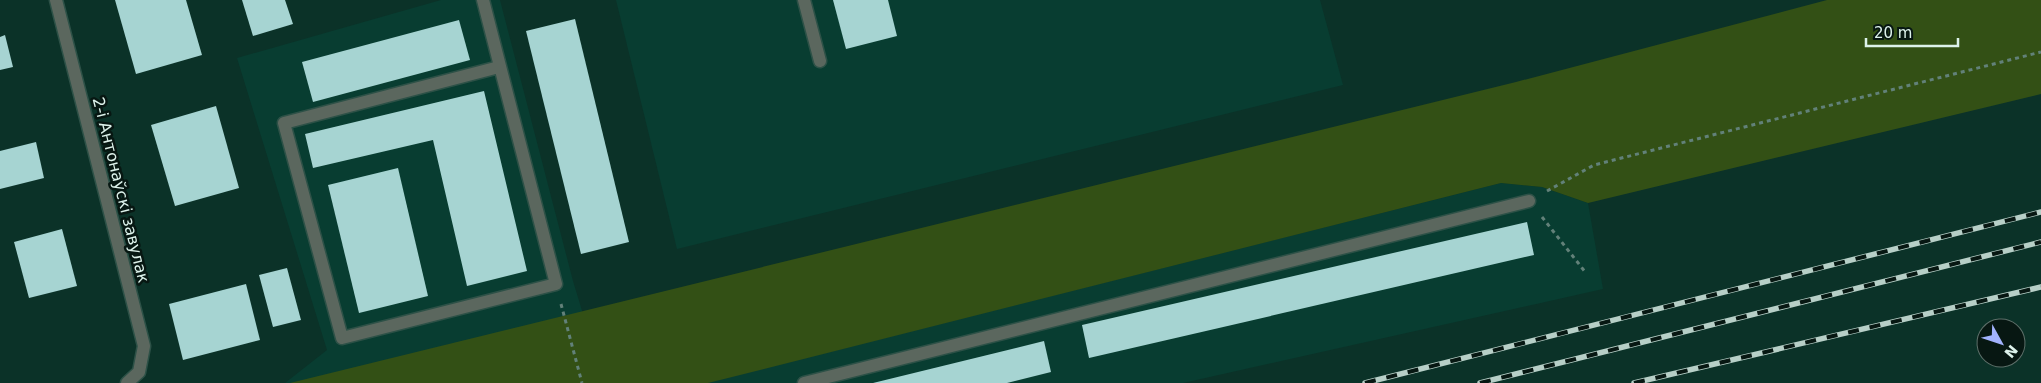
<svg xmlns="http://www.w3.org/2000/svg" width="2041" height="383" viewBox="0 0 2041 383" font-family="'DejaVu Sans',sans-serif">
	<style>
		.built { fill: #083d31 }
		.green { fill: #335015 }
		.building { fill: #a6d4d2 }
		.lines { fill: none; stroke-linecap: round; stroke-linejoin: round }
		.service-casing { stroke: #2d5147; stroke-width: 15 }
		.minor-casing { stroke: #2d5147; stroke-width: 15 }
		.path { stroke: #628179; stroke-width: 3; stroke-dasharray: 4 4; stroke-linecap: butt }
		.service { stroke: #5b675e; stroke-width: 12 }
		.minor { stroke: #5b675e; stroke-width: 12 }
		.rail-casing { stroke: #b7cfc7; stroke-width: 5.5 }
		.rail { stroke: #071712; stroke-width: 4; stroke-dasharray: 11; stroke-linecap: butt }
		.labels { text-anchor: middle; dominant-baseline: central; stroke-width: 5; stroke-linejoin: round; paint-order: stroke }
		.street-label { font-size: 16px; fill: #ddf2eb; stroke: #071712 }
	</style>
	<rect width="100%" height="100%" fill="#0b3228"/>
	<g class="built">
		<polygon points="441,0 500,0 573,281 604,383 285,383 327,350 237,58"/>
		<polygon points="616,0 1320,0 1343,85 677,249"/>
		<polygon points="1501,183 1542,187 1588,203 1603,289 1183,383 705,383"/>
	</g>
	<polygon class="green" points="1827,0 2041,0 2041,94 1588,203 1542,187 1501,183 708,383 290,383 1516,82"/>
	<g class="building">
		<polygon points="115,0 186,0 202,55 136,74"/>
		<polygon points="242,0 285,0 293,24 253,36"/>
		<polygon points="833,0 888,0 897,36 846,49"/>
		<polygon points="575,19 629,242 581,254 526,31"/>
		<polygon points="459,20 470,60 313,102 302,62"/>
		<polygon points="5,35 13,67 0,70 0,37"/>
		<polygon points="484,91 527,271 467,286 433,140 313,168 305,134"/>
		<polygon points="216,106 239,188 175,206 151,125"/>
		<polygon points="36,142 44,178 0,189 0,151"/>
		<polygon points="398,168 428,296 359,313 328,185"/>
		<polygon points="1527,222 1534,255 1089,358 1082,325"/>
		<polygon points="62,229 77,286 29,298 14,242"/>
		<polygon points="287,268 301,320 273,327 259,275"/>
		<polygon points="246,284 260,340 183,360 169,304"/>
		<polygon points="1044,341 1051,372 1007,383 873,383"/>
	</g>
	<g class="lines">
		<defs>
			<g id="service">
				<polyline points="483,0 556,284 342,338 284,123 499,67"/>
				<polyline points="804,0 820,61"/>
				<polyline points="804,383 1529,201"/>
			</g>
			<polyline id="minor" points="56,0 144,346 139,372 127,383"/>
		</defs>
		<use href="#service" class="service-casing"/>
		<use href="#minor" class="minor-casing"/>
		<g class="path">
			<polyline points="1547,191 1594,165 2041,52"/>
			<polyline points="1542,217 1586,273"/>
			<polyline points="561,304 582,383"/>
		</g>
		<use href="#service" class="service"/>
		<use href="#minor" class="minor"/>
		<defs>
			<g id="rail">
				<polyline points="1365,383 2041,212"/>
				<polyline points="1480,383 2041,242"/>
				<polyline points="1634,383 2041,287"/>
			</g>
		</defs>
		<use href="#rail" class="rail-casing"/>
		<use href="#rail" class="rail"/>
	</g>
	<g class="labels">
		<g class="street-label">
			<text transform="translate(121 190) rotate(76)">2-і Антонаўскі завулак</text>
		</g>
	</g>
	<g transform="translate(2001 343) rotate(130)"><circle r="24" fill="#071712" stroke="#5d6f69"/>
	<path d="M0-4L9 19L0 12L-9 19Z" fill="#a2b2fd"/>
	<text y="-8" font-size="14" font-weight="bold" text-anchor="middle" fill="#ddf2eb">N</text>
	</g>
	<path d="M1866 38v8h92v-8" fill="none" stroke="#ddf2eb" stroke-width="2.5"/>
	<text x="1874" y="38" font-size="15" fill="#ddf2eb" stroke="#071712" stroke-width="4" paint-order="stroke">20 m</text>
</svg>
